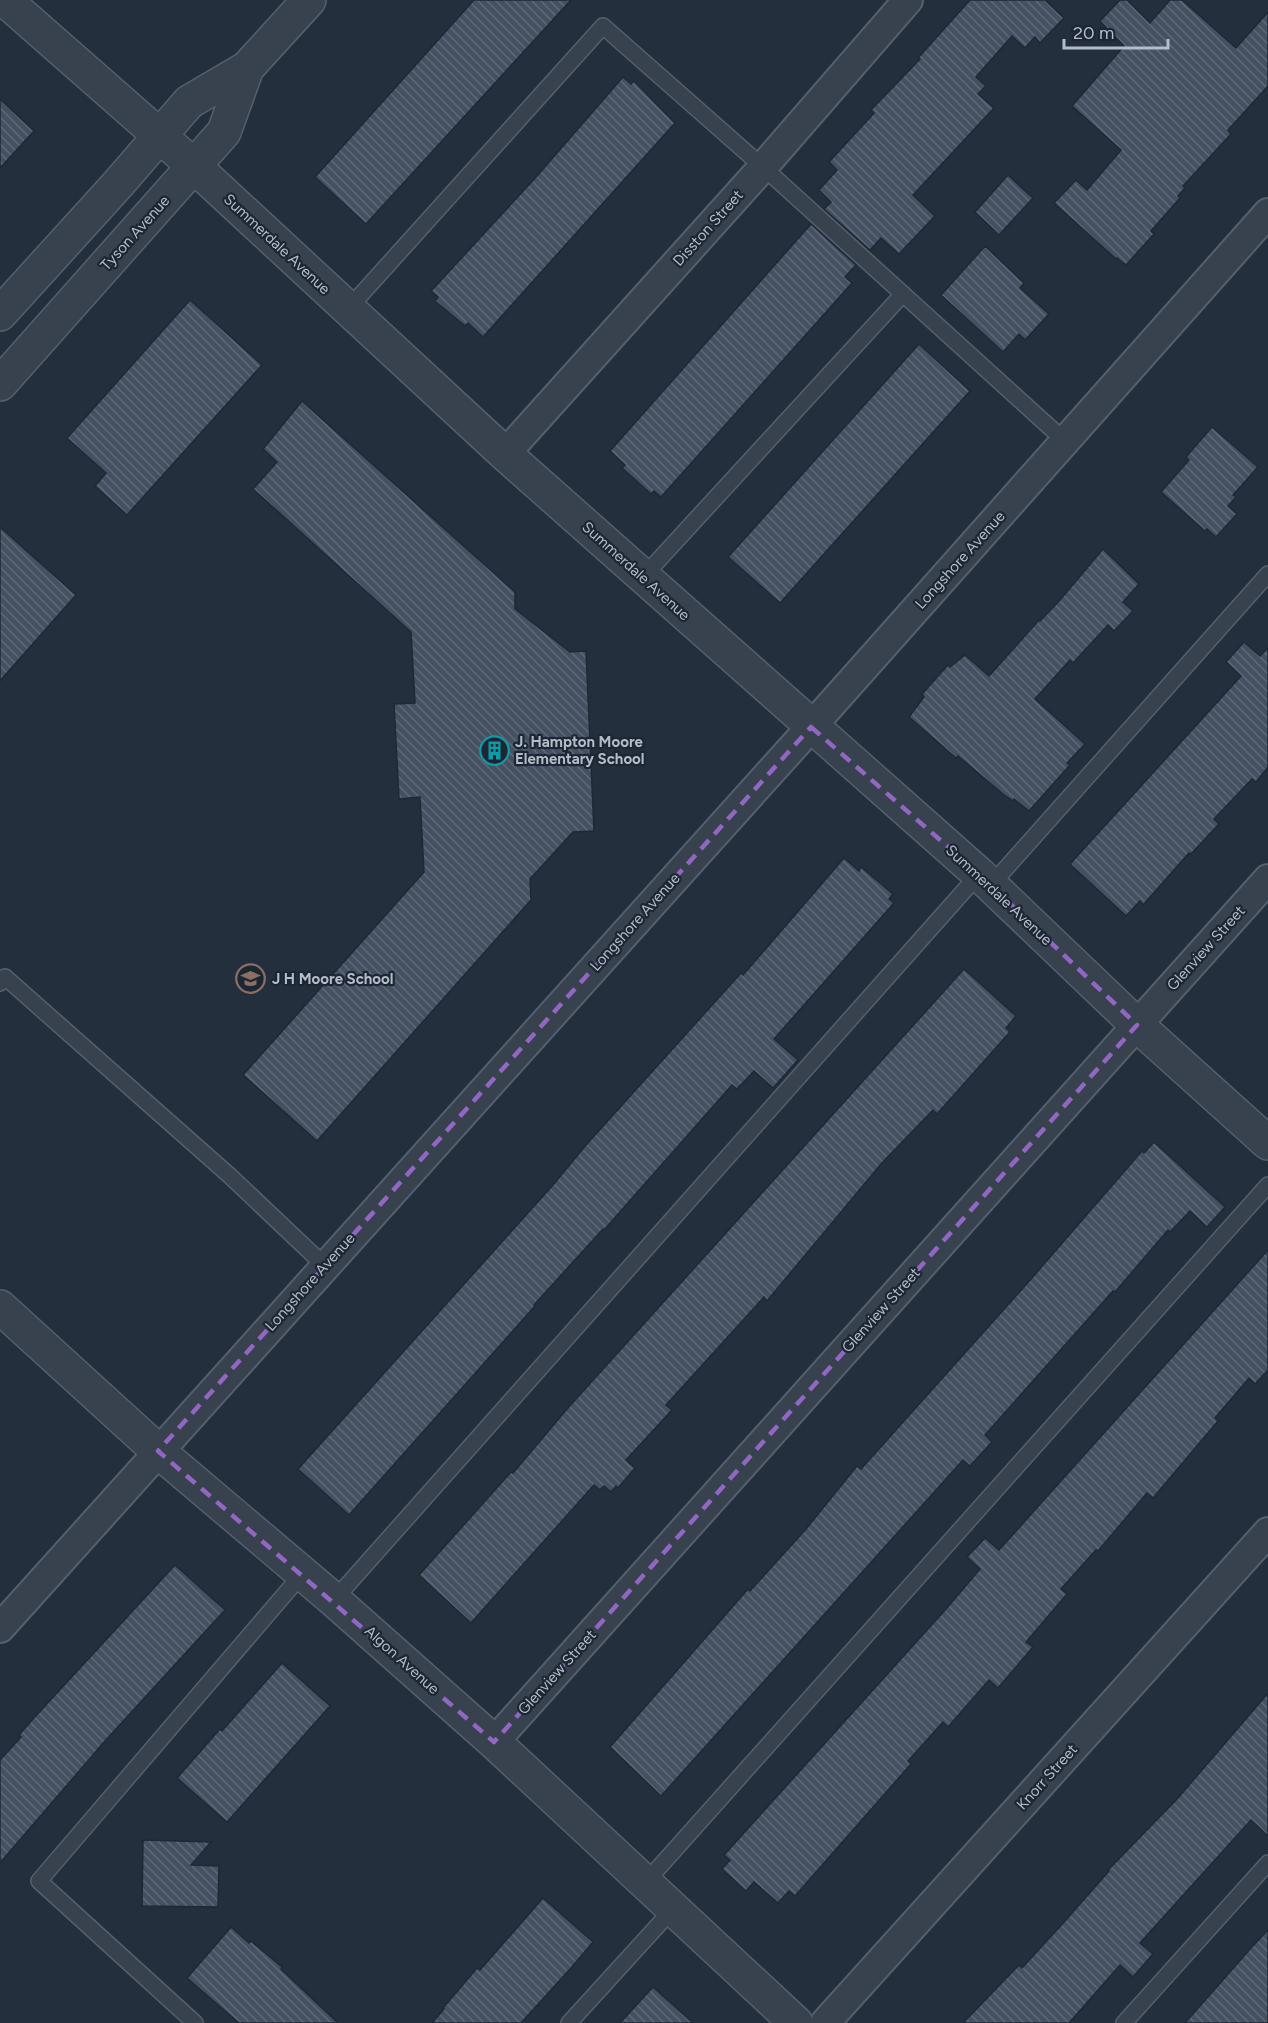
<svg xmlns="http://www.w3.org/2000/svg" width="1268" height="2023" viewBox="0 0 1268 2023" font-family="Figtree,sans-serif">
	<style>
		.building { fill: url(#building-back-hatch); stroke: #1f2835; stroke-width: 1.5 }
		.lines { fill: none; stroke-linecap: round; stroke-linejoin: round }
		.service-casing { stroke: #565f6c; stroke-width: 18 }
		.minor-casing { stroke: #565f6c; stroke-width: 32 }
		.tertiary-casing { stroke: #565f6c; stroke-width: 36 }
		.service { stroke: #38414e; stroke-width: 15 }
		.minor { stroke: #38414e; stroke-width: 28 }
		.tertiary { stroke: #38414e; stroke-width: 33 }
		.marked { fill: none; stroke: #9266c3; stroke-width: 4.5; stroke-dasharray: 12 8; stroke-linejoin: round }
		.labels { text-anchor: middle; dominant-baseline: central; stroke-width: 4.5; stroke-linejoin: round; paint-order: stroke }
		.street-label { font-size: 15px; fill: #b4bcc9; stroke: #1d2633 }
		.poi-label { font-size: 15px; font-weight: bold; fill: #b4bcc9; stroke: #1d2633; text-anchor: start }
	</style>
	<defs>
		<pattern id="building-back-hatch" width="6" height="6" patternUnits="userSpaceOnUse" patternTransform="scale(1.5)"><rect width="6" height="6" fill="#455162"/><path d="M-1 5l2 2M0 0l6 6M5-1l2 2" fill="none" stroke="#5d6877"/></pattern>
	</defs>
	<rect width="100%" height="100%" fill="#242f3e"/>
	<g class="building">
		<polygon points="474,0 571,0 366,224 315,177"/>
		<polygon points="970,0 1045,0 1064,18 1040,43 1035,37 1025,48 1012,36 976,77 986,86 978,94 994,108 913,195 935,216 899,254 881,238 870,250 824,209 831,202 819,190 837,170 829,162 874,113 871,110 920,59 918,58"/>
		<polygon points="1120,0 1127,0 1150,23 1170,0 1182,0 1236,48 1268,12 1268,86 1228,130 1231,134 1183,186 1185,188 1178,196 1180,198 1151,231 1154,234 1126,265 1117,258 1116,259 1054,203 1076,180 1087,190 1121,150 1072,106 1124,46 1100,21"/>
		<polygon points="623,77 631,84 634,81 675,123 483,337 468,323 465,326 435,301 438,297 431,291 537,176"/>
		<polygon points="0,99 34,131 0,168"/>
		<polygon points="1008,175 1033,198 999,235 975,212"/>
		<polygon points="811,224 856,265 845,277 852,283 661,497 654,491 651,494 622,468 625,465 610,451"/>
		<polygon points="985,246 1024,283 1020,288 1049,314 1025,340 1019,334 1003,352 941,295"/>
		<polygon points="190,300 262,365 127,515 95,486 106,473 67,438"/>
		<polygon points="919,344 970,391 780,603 728,557"/>
		<polygon points="302,401 515,592 515,609 570,652 586,651 594,831 573,832 530,879 531,900 317,1141 243,1075 424,872 420,797 399,799 394,704 415,703 411,632 253,489 277,462 263,449"/>
		<polygon points="1212,427 1258,467 1233,495 1236,497 1228,506 1237,514 1216,537 1207,529 1205,531 1161,492 1189,460 1186,457"/>
		<polygon points="0,527 76,595 0,681"/>
		<polygon points="1103,549 1139,584 1123,602 1133,611 1114,631 1108,625 1073,663 1070,660 1035,699 1085,744 1067,763 1070,765 1029,811 1014,799 1013,801 1003,794 958,756 956,758 909,717 924,697 922,694 948,665 950,667 965,655 989,676 1039,620 1040,621 1060,600"/>
		<polygon points="1244,642 1260,656 1268,648 1268,767 1256,782 1252,779 1214,819 1219,824 1191,854 1189,853 1143,905 1140,901 1126,916 1070,864 1241,676 1226,662"/>
		<polygon points="844,858 859,871 861,867 893,894 889,899 894,903 774,1039 798,1060 773,1088 754,1071 737,1089 732,1085 604,1230 603,1229 534,1305 535,1306 349,1515 298,1469 553,1185 586,1145 741,973 743,975"/>
		<polygon points="964,969 1016,1016 1006,1028 1010,1032 937,1114 933,1110 881,1164 767,1301 764,1297 666,1405 672,1410 626,1460 635,1468 618,1488 616,1486 611,1492 604,1486 600,1490 594,1485 471,1623 419,1575 511,1472 513,1473 567,1409"/>
		<polygon points="1154,1142 1225,1207 1207,1227 1190,1211 1170,1232 1168,1230 1115,1292 1113,1291 985,1435 992,1442 970,1466 963,1460 661,1796 610,1747 748,1589 750,1591 806,1529 857,1466 861,1469 1031,1279 1142,1151 1144,1153"/>
		<polygon points="1268,1250 1268,1370 1255,1384 1249,1378 1215,1418 1218,1421 1153,1498 1147,1493 1098,1551 1096,1550 1061,1589 1067,1594 1026,1642 1033,1647 998,1688 989,1680 948,1727 943,1722 908,1761 911,1764 795,1896 789,1891 778,1903 754,1882 746,1891 722,1869 730,1860 724,1855 946,1609 980,1569 967,1557 985,1538 999,1550"/>
		<polygon points="175,1565 225,1610 105,1741 0,1863 0,1760 21,1737 19,1735 32,1720"/>
		<polygon points="282,1663 330,1706 227,1822 177,1778 220,1729 222,1731"/>
		<polygon points="1268,1693 1268,1836 1251,1820 1140,1943 1153,1954 1133,1977 1120,1965 1069,2023 963,2023 1019,1965 1022,1968 1065,1921 1109,1871 1108,1870 1178,1798"/>
		<polygon points="143,1840 211,1842 191,1865 219,1866 218,1907 142,1906"/>
		<polygon points="543,1898 593,1942 571,1968 521,2023 432,2023 444,2009 443,2008 477,1968 480,1970"/>
		<polygon points="231,1927 249,1943 251,1941 282,1967 281,1969 338,2023 239,2023 187,1978"/>
		<polygon points="1268,1930 1268,2023 1185,2023 1251,1948"/>
		<polygon points="653,1987 693,2023 620,2023"/>
	</g>
	<g class="lines">
		<defs>
			<g id="service">
				<polyline points="348,309 603,26 763,167 1065,441"/>
				<polyline points="643,577 903,294"/>
				<polyline points="991,885 1268,574"/>
				<polyline points="0,983 5,977 230,1176 325,1266"/>
				<polyline points="334,1600 979,874"/>
				<polyline points="645,1883 1268,1185"/>
				<polyline points="195,2023 39,1881 303,1573"/>
				<polyline points="569,2023 672,1910"/>
				<polyline points="1124,2023 1268,1863"/>
			</g>
			<g id="minor">
				<polyline points="505,454 763,167 908,0"/>
				<polyline points="0,1628 811,727 1268,213"/>
				<polyline points="494,1742 1268,879"/>
				<polyline points="825,2023 1268,1532"/>
			</g>
			<g id="tertiary">
				<polyline points="5,0 194,166 505,454 979,874 1137,1025 1268,1143"/>
				<polyline points="0,314 118,184 189,102 247,68 309,0"/>
				<polyline points="0,384 224,132 247,68"/>
				<polyline points="0,1307 158,1451 334,1600 494,1742 796,2023"/>
			</g>
		</defs>
		<use href="#service" class="service-casing"/>
		<use href="#minor" class="minor-casing"/>
		<use href="#tertiary" class="tertiary-casing"/>
		<use href="#service" class="service"/>
		<use href="#minor" class="minor"/>
		<use href="#tertiary" class="tertiary"/>
	</g>
	<path class="marked" d="M811,727L979,874L1137,1025L494,1742L158,1451Z"/>
	<defs>
		<symbol id="building-ring" viewBox="-11 -11 22 22"><circle r="9.5" fill="#1d2633" stroke="#0f9aa8" stroke-width="1.5"/><path d="M-4-6H4V6H1V3H-1V6H-4ZM-2.5-4.3h1.7v1.8h-1.7ZM.8-4.3h1.7v1.8H.8ZM-2.5-1h1.7V.8h-1.7ZM.8-1h1.7V.8H.8Z" fill="#0f9aa8"/></symbol>
		<symbol id="school-ring" viewBox="-11 -11 22 22"><circle r="9.5" fill="#1d2633" stroke="#8d6e63" stroke-width="1.5"/><path d="M0-5L7-2L0 1L-7-2ZM-4 1L0 2.5L4 1V4Q0 6-4 4Z" fill="#8d6e63"/></symbol>
	</defs>
	<g fill-rule="evenodd">
		<use href="#building-ring" x="478" y="734" width="33" height="33"/>
		<use href="#school-ring" x="234" y="962" width="33" height="33"/>
	</g>
	<g class="labels">
		<g class="street-label">
			<text transform="translate(708 228) rotate(-48)">Disston Street</text>
			<text transform="translate(135 233) rotate(-48)">Tyson Avenue</text>
			<text transform="translate(277 244) rotate(43)">Summerdale Avenue</text>
			<text transform="translate(960 560) rotate(-48)">Longshore Avenue</text>
			<text transform="translate(636 571) rotate(42)">Summerdale Avenue</text>
			<text transform="translate(999 895) rotate(43)">Summerdale Avenue</text>
			<text transform="translate(635 922) rotate(-48)">Longshore Avenue</text>
			<text transform="translate(1206 948) rotate(-48)">Glenview Street</text>
			<text transform="translate(310 1282) rotate(-48)">Longshore Avenue</text>
			<text transform="translate(881 1310) rotate(-48)">Glenview Street</text>
			<text transform="translate(402 1660) rotate(42)">Algon Avenue</text>
			<text transform="translate(557 1672) rotate(-48)">Glenview Street</text>
			<text transform="translate(1047 1777) rotate(-48)">Knorr Street</text>
		</g>
		<g class="poi-label">
			<text x="515" y="742">J. Hampton Moore<tspan x="515" dy="17">Elementary School</tspan></text>
			<text x="272" y="979">J H Moore School</text>
		</g>
	</g>
	<path d="M1064 39v9h104v-9" fill="none" stroke="#b4bcc9" stroke-width="3"/>
	<text x="1073" y="39" font-size="18" fill="#b4bcc9" stroke="#1d2633" stroke-width="4.5" paint-order="stroke">20 m</text>
</svg>
